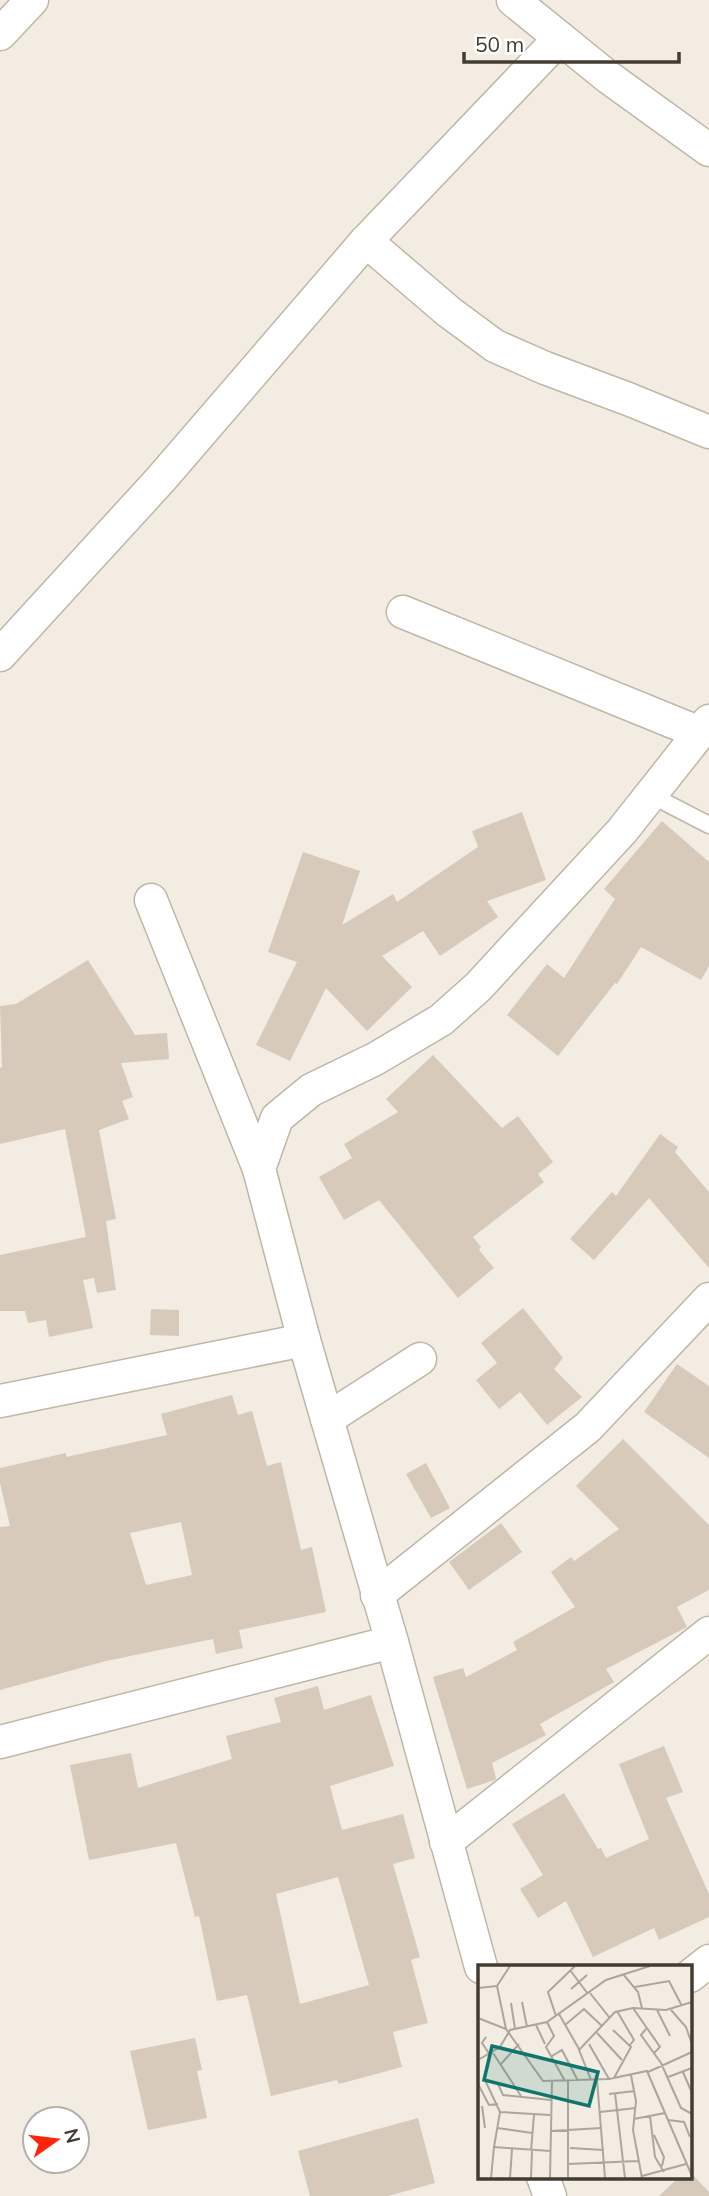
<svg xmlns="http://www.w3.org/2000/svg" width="709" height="2196" viewBox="0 0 709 2196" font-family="Mulish,sans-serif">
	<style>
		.building { fill: #d7caba; fill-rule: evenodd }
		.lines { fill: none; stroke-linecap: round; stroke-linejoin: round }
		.service-casing { stroke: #c0b6a7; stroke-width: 19 }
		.minor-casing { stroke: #c0b6a7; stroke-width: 35 }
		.service { stroke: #fff; stroke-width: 16 }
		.minor { stroke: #fff; stroke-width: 32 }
		.inset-road { fill: none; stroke: #aca69c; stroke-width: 2 }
		.view { fill: #0f766e; fill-opacity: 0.15; stroke: #0f766e; stroke-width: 3.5 }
		.inset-edge { fill: none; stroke: #433c32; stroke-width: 3.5 }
	</style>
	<rect width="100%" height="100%" fill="#f2ece2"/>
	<g class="building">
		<polygon points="522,812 546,880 487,901 498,917 440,956 423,931 382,956 412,987 367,1031 326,988 290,1061 256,1045 297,962 268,952 303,852 360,871 342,925 393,894 397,902 478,847 472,831"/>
		<polygon points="662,821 709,862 709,966 701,980 641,947 617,984 615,983 558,1056 507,1015 547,964 564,978 615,899 604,889"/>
		<polygon points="88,960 135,1035 167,1033 169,1059 121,1063 133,1097 122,1101 129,1119 99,1130 116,1219 106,1221 116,1290 97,1293 94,1278 83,1280 93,1328 49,1337 46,1320 28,1323 25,1311 0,1311 0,1255 86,1237 65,1129 0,1144 0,1068 2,1067 0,1006 16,1004"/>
		<polygon points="433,1055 502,1128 518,1116 553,1162 538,1174 544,1182 473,1237 481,1247 479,1250 494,1268 458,1298 379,1200 344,1220 319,1177 352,1158 344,1144 398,1112 386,1099"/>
		<polygon points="660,1134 678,1147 675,1152 709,1192 709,1268 649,1198 594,1260 570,1239 612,1192 616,1196"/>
		<polygon points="523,1308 563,1358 554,1369 582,1397 547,1425 520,1392 499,1409 476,1380 497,1363 481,1343"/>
		<polygon points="151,1309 179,1310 179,1336 150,1335"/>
		<polygon points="677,1364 709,1386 709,1458 644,1412"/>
		<path d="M232,1395L238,1415L252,1411L267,1466L281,1462L301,1550L312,1547L326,1612L239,1630L243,1648L216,1654L213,1639L106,1661L0,1690V1527L10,1526L0,1483V1468L66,1453V1457L167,1435L161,1414ZM181,1522L192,1575L146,1585L130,1533Z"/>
		<polygon points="623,1439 709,1525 709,1590 677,1607 687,1627 606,1669 614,1682 540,1724 546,1735 492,1763 496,1778 495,1780 467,1789 433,1677 463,1668 466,1677 517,1650 513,1642 575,1607 551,1572 571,1557 574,1561 619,1529 576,1486"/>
		<polygon points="426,1463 450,1508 431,1518 406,1474"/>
		<polygon points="501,1523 522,1552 469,1590 449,1562"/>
		<path d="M318,1686L324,1710L371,1695L394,1766L330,1786L342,1830L403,1814L415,1858L393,1864L420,1957L411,1960L428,2023L393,2032L402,2067L339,2084L337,2080L271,2096L247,1995L217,2001L199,1916L195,1917L176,1843L89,1860L70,1765L131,1753L138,1788L232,1759L226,1736L281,1722L274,1698ZM338,1877L369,1985L300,2004L276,1894Z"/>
		<polygon points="664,1746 683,1792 666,1798 709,1894 709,1917 659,1940 654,1928 593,1957 566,1901 538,1918 520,1889 543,1875 512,1824 564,1793 598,1849 601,1848 606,1858 649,1839 619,1764"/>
		<polygon points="195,2038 202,2070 197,2071 207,2118 148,2130 130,2051"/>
		<polygon points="418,2118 435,2183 388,2196 310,2196 298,2151"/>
		<polygon points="690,2172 709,2192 709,2196 659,2196 679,2177 690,2177"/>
	</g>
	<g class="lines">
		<defs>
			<polyline id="service" points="651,795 709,825"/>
			<g id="minor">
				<polyline points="513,0 608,77 709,150"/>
				<polyline points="0,34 32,0"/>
				<polyline points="366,241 449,312 495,346 545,368 628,399 709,432"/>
				<polyline points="403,612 700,733"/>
				<polyline points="0,655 161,479 366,241 560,38"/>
				<polyline points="151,900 259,1169"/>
				<polyline points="0,1401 304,1340"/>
				<polyline points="327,1419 420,1359"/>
				<polyline points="377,1595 588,1427 709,1299"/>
				<polyline points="0,1742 392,1642"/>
				<polyline points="446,1842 709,1633"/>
				<polyline points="481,1967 392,1642 304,1340 259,1169 277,1118 311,1090 375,1059 441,1020 478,987 622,831 709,721"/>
				<polyline points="690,1976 709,1961"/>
				<polyline points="543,2177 550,2196"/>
			</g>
		</defs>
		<use href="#service" class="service-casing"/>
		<use href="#minor" class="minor-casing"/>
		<use href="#service" class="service"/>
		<use href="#minor" class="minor"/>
	</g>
	<g transform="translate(478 1965)">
		<rect width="214" height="214" fill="#f2ece2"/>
		<path class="inset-road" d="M92,5L110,29M145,9L160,27L164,43M19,21L32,1M157,22L191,16L204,41M0,23L19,21L28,64M93,24L109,10M112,28L131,52M44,37L49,62M33,38L37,64M155,43L182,82L176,88M179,45L192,71M193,45L208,62L214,79M139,46L156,75L152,80M81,49L101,84M78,51L70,27L97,1M0,53L28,64L65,116L131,114L169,106L214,211M69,57L76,71L68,82L87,116M58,60L67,79M87,60L106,44L124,61M168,64L163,70L183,98L203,143L214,149M135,65L153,82L136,113M119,68L144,95M8,72L4,78L12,90M111,79L131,114M15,88L43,131M74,91L84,85L100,116M0,95L22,82L32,65L69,57L128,15L172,1M22,100L41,79M170,107L214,87M205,107L214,128M153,110L158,136L155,165L164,213M190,112L214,103M6,113L22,147M113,115L101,85L137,47L155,43L188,45L214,37M119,115L127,213M90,116V213M0,119L11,140L20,139M20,119L25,130L73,135M137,128L147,213M131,129L157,126M4,141L7,163M122,147L158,143M172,151L177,192L186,207M156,154L187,148M190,155L206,157L212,172M19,163L54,168M72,166L124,163M176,170L186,192L184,201M16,182L22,147L72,150M92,183L126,185M53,186L56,150M90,199L160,196M164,211L208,199M13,213L16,182L72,186M32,213L34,184M53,213L54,186M72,213L74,116"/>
		<path class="view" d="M14,81L120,107L111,141L6,115Z"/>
		<rect width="214" height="214" class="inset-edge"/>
	</g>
	<g transform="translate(56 2140) rotate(76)"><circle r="33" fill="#ffffff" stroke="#b4b1ad" stroke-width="2"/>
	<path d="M0-5L12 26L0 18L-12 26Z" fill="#ff230c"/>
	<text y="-10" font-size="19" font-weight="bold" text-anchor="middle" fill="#433c32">N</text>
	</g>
	<path d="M464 52v10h215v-10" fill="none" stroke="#433c32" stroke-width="3.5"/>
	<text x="475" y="52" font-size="21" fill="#433c32" stroke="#ffffff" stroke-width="5" paint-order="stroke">50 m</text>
</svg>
